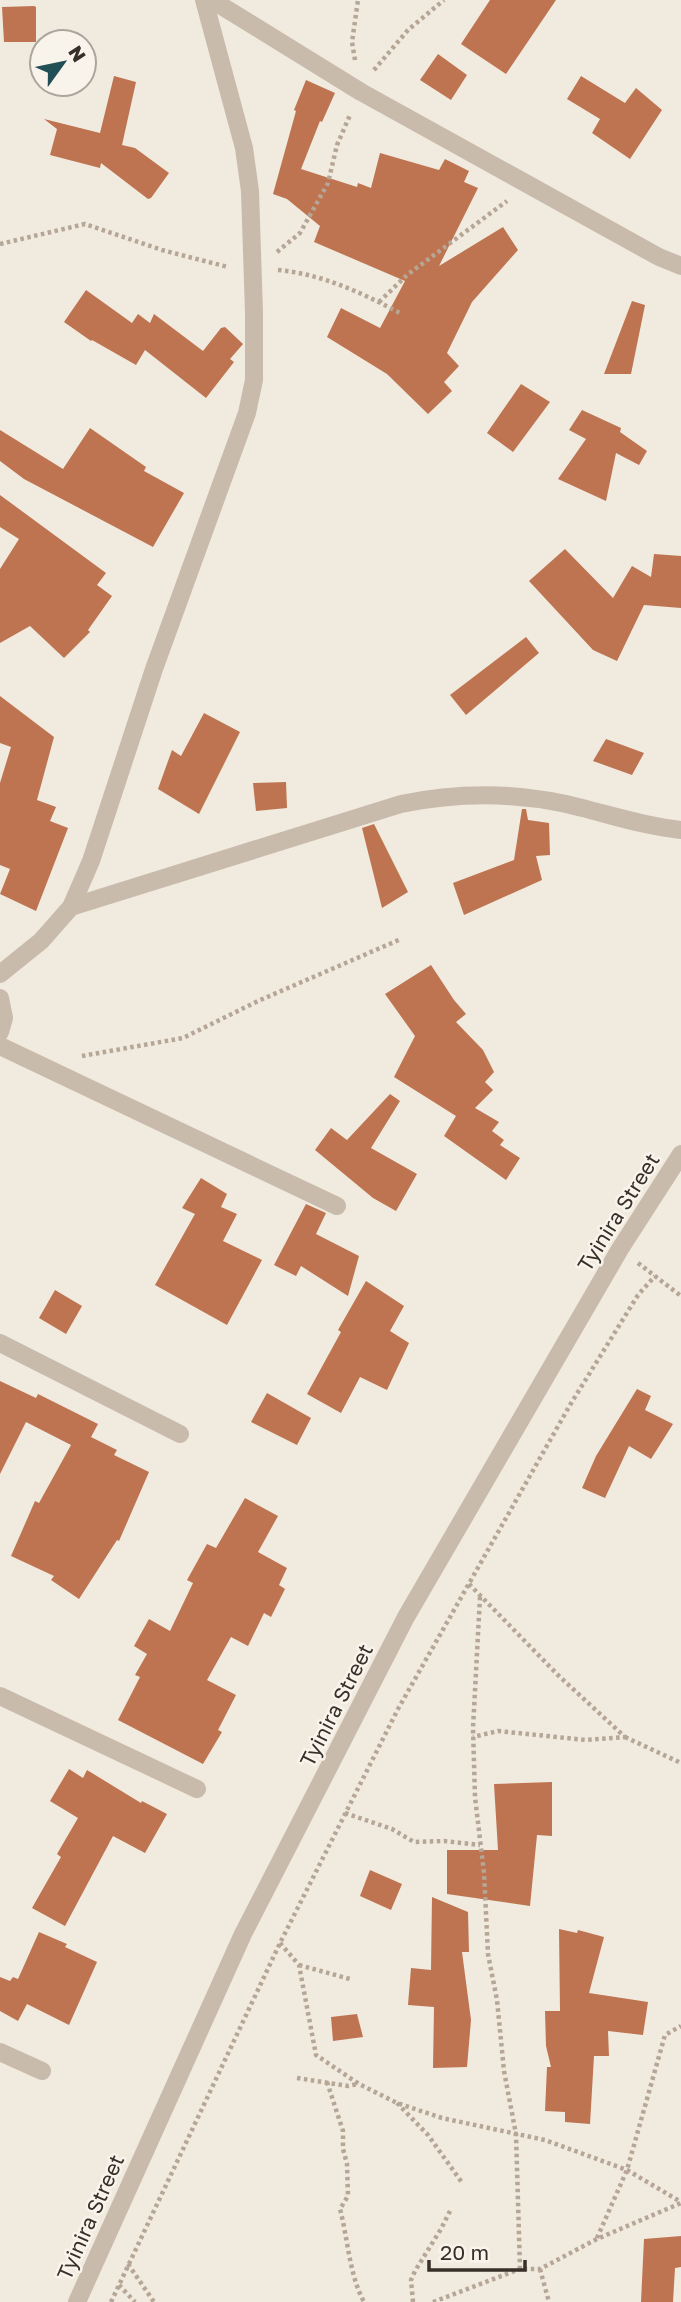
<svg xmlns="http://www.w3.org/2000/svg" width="681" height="2302" viewBox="0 0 681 2302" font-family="'Golos Text',sans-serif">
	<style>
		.building { fill: #be7450 }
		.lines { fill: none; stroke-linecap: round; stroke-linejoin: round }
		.path { stroke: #b5a696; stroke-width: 4.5; stroke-dasharray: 3.5 3.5; stroke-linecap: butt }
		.minor { stroke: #c9bbab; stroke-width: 18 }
		.labels { text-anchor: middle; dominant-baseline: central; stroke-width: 5; stroke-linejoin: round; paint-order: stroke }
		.street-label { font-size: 21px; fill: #372f2a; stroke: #f9f4eb }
	</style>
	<rect width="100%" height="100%" fill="#f1eadf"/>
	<g class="building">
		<polygon points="490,0 556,0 506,74 461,44"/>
		<polygon points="34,6 36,7 36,42 4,42 2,7"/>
		<polygon points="438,54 467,75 451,100 420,80"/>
		<polygon points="114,76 136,82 122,145 135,148 169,173 151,198 148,199 101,163 100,168 50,155 57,129 44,119 100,133"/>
		<polygon points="581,76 625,103 636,88 662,110 630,159 592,133 600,119 567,99"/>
		<polygon points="306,80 335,93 322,122 320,121 301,169 357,187 358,183 371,188 380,153 439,170 445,159 469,171 464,182 478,188 439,266 503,227 518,250 472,302 447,353 459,366 444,382 452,391 428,414 387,374 327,337 341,308 380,328 405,281 314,242 320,226 287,199 273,194 296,111 294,110"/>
		<polygon points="86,290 132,323 138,314 150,323 154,314 203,351 221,328 225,327 243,344 230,359 234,362 206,398 145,350 136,365 92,340 91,341 64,322"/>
		<polygon points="632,301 645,305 631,374 604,374"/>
		<polygon points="521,384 550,402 513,452 487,433"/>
		<polygon points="582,410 621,428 620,432 647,451 639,465 616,453 606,501 558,479 586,439 569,430"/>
		<polygon points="90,428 146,467 144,471 184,493 153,547 24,479 0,461 0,430 63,469"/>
		<polygon points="0,495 106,573 97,585 112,596 88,630 90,632 64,658 30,626 0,643 0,569 19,539 0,527"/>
		<polygon points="565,549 613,598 632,566 651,577 654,554 681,556 681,608 644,605 617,661 593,650 529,581"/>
		<polygon points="526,637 539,653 466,715 450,695"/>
		<polygon points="0,696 54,737 37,800 56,807 50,821 68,828 36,911 0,894 10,869 0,865 0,783 11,747 0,743"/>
		<polygon points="204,713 240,732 199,814 158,789 172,750 181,756"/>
		<polygon points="606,739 644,753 632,775 593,761"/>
		<polygon points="286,782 287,808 256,811 253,783"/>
		<polygon points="522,809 526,809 528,820 549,823 550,855 536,856 542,880 464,915 453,883 514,860"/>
		<polygon points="374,824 408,892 382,908 362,828"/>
		<polygon points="431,965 454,1000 466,1014 456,1022 483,1050 494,1072 485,1082 493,1090 475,1108 499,1122 492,1131 504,1140 500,1145 520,1158 506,1180 444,1136 456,1116 394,1077 415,1036 385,994"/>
		<polygon points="390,1094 400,1101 371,1148 417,1174 396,1211 373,1198 315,1150 331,1128 347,1140"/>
		<polygon points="201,1178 227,1194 221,1207 237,1214 223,1241 262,1260 227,1325 155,1285 195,1214 182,1208"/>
		<polygon points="306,1204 326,1213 316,1234 359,1256 348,1296 301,1266 296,1276 274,1265"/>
		<polygon points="366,1281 404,1306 390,1331 409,1343 387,1390 360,1377 341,1413 307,1394 341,1332 338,1330"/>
		<polygon points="55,1290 82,1306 66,1334 39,1318"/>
		<polygon points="0,1381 36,1398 38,1394 98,1424 91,1437 117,1450 114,1455 149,1472 119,1541 117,1540 79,1599 51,1580 54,1576 11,1556 35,1501 39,1503 71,1445 26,1422 0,1474"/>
		<polygon points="637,1389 651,1396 645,1410 673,1424 651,1459 629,1446 605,1498 582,1488 596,1456"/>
		<polygon points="267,1393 311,1418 297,1445 251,1422"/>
		<polygon points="245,1498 278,1516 258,1552 287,1568 279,1585 285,1589 271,1617 264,1613 248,1646 231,1637 207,1680 236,1695 218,1730 222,1732 203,1764 118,1720 140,1677 135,1675 147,1654 134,1646 149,1619 170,1631 193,1583 187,1580 207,1544 216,1548"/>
		<polygon points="69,1769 83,1778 87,1770 141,1803 142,1801 167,1814 145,1853 113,1836 65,1926 32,1908 61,1857 57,1854 78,1818 50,1801"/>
		<polygon points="552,1782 552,1836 537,1835 530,1906 447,1894 447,1850 498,1850 494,1784"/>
		<polygon points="370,1870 402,1884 391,1910 360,1896"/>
		<polygon points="432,1897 468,1912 469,1952 462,1952 471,2020 467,2067 433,2068 434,2007 408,2005 411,1968 431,1970"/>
		<polygon points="559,1929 577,1933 578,1930 604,1937 589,1993 648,2002 643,2035 608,2031 609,2056 594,2056 590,2124 565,2122 565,2112 545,2111 547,2067 551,2067 546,2046 545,2011 560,2011"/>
		<polygon points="39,1932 67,1944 65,1947 97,1962 69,2025 27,2004 18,2021 0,2011 0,1977 10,1981 13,1977 18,1979"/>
		<polygon points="357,2014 363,2037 333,2041 331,2017"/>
		<polygon points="681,2236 681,2267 675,2268 673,2302 641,2302 644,2239"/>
	</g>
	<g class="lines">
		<g class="path">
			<polyline points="355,60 352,42 358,0"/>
			<polyline points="374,70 408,30 444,0"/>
			<polyline points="0,244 85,224 162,250 228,267"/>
			<polyline points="277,252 300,233 328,183 337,145 350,115"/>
			<path d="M278,270C322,274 362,293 400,313"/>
			<polyline points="379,302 407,275 507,201"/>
			<polyline points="82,1056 183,1038 258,1001 401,939"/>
			<polyline points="638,1263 681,1296"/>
			<polyline points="469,1584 559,1676 625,1737 586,1740 498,1731 473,1737"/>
			<polyline points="480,1597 473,1728 475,1797 484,1873 488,1954 497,2000 504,2071 516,2134 520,2269 540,2269 597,2239 681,2203"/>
			<polyline points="625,1737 681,1763"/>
			<polyline points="345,1813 392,1829 414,1842 444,1841 480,1845"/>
			<polyline points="280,1943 299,1965 316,2055 359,2084 397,2103 442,2118 545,2140 627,2170 681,2202"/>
			<polyline points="299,1965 350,1979"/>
			<polyline points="297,2078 348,2086 358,2084"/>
			<path d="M327,2082L343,2131V2149L347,2164L348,2196L340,2209C348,2239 349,2274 364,2302"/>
			<polyline points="397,2103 428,2135 463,2184"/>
			<polyline points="597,2238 627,2170 665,2035 681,2026"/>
			<polyline points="128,2264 154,2302"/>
			<polyline points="540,2269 549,2302"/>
			<polyline points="119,2285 135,2302"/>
			<polyline points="111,2302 280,1943 398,1709 570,1405 638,1295 655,1276"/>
			<polyline points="413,2302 411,2280 415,2271 441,2229 451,2209"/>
			<polyline points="433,2302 520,2269"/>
		</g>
		<g class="minor">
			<polyline points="212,0 361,92 659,257 681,266"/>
			<path d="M71,907L401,804C454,793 507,792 561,803C600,811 640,826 681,830"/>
			<polyline points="0,974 41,941 71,907 91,861 154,669 247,413 254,380 254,313 250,191 244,148 204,0"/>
			<polyline points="0,998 4,1018 0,1032"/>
			<polyline points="0,1046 337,1206"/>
			<polyline points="0,1343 180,1434"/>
			<polyline points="0,1696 197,1789"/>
			<polyline points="0,2052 42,2071"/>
			<polyline points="77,2302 243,1934 406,1617 620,1249 681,1154"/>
		</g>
	</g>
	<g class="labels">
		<g class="street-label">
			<text transform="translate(618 1212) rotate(-58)">Tyinira Street</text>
			<text transform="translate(336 1705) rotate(-63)">Tyinira Street</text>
			<text transform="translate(90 2217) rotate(-66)">Tyinira Street</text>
		</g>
	</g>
	<g transform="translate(63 63) rotate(57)"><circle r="33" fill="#f9f4eb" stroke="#aba59e" stroke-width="2"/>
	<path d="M0-5L12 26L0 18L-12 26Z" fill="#224e56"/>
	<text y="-10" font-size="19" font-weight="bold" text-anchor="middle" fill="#372f2a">N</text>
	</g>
	<path d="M429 2260v10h96v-10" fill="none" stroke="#372f2a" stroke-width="3.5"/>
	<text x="440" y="2260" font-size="21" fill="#372f2a" stroke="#f9f4eb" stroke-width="5" paint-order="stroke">20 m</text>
</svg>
